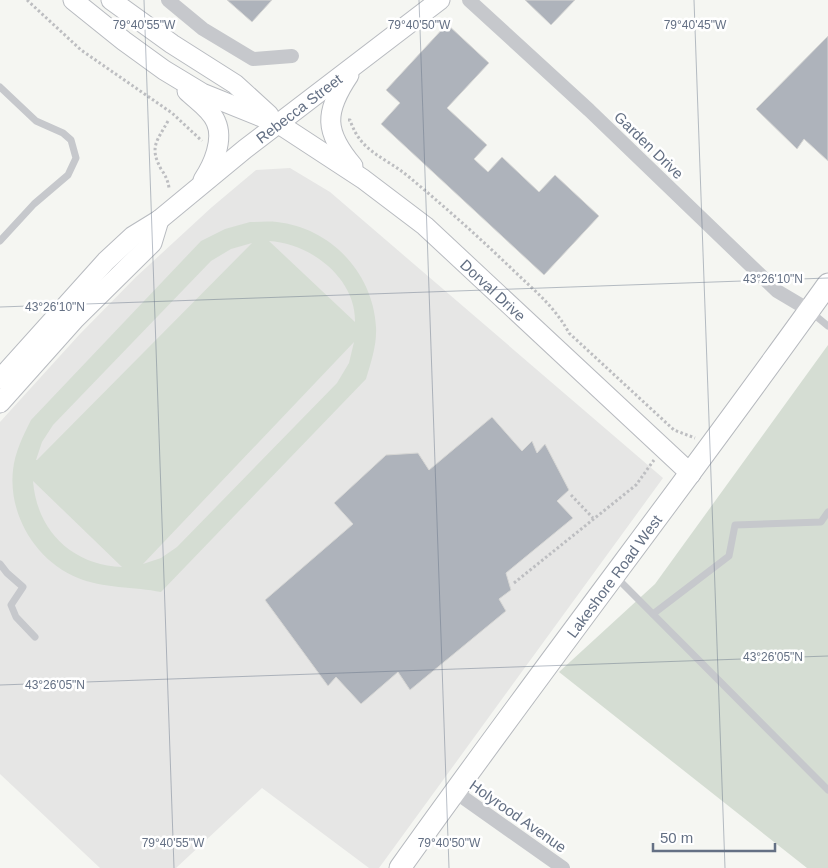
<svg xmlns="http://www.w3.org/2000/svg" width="828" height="868" viewBox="0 0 828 868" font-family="Helvetica,sans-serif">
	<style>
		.built { fill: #e6e6e5 }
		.green { fill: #d5ddd3; fill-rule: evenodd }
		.building { fill: #aeb3bb; stroke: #d7d7d5 }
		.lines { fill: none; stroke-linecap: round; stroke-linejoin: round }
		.secondary-casing { stroke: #b8bbc0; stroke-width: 21 }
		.primary-casing { stroke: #b6b9be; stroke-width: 23 }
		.path { stroke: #bdbec1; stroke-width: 3; stroke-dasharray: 2.5 2.5; stroke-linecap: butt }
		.lane { stroke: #c6c8cc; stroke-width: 7 }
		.street { stroke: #c6c8cc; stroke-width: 14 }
		.secondary { stroke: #fff; stroke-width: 19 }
		.primary { stroke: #fff; stroke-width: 21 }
		.ticks { fill: none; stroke: #647084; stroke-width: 1; stroke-opacity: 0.45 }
		.labels { text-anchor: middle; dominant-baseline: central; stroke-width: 5; stroke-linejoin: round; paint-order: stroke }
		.street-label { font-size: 15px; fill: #647084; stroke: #fff }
		.ticks-label { font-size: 12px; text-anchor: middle; fill: #647084; stroke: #fff; stroke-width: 5; stroke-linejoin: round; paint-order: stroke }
	</style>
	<rect width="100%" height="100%" fill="#f5f6f2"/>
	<polygon class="built" points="290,168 330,192 663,478 379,868 369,868 262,788 176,868 100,868 0,774 0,422 79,335 136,277 212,207 256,170"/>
	<g class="green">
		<path d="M250,222C259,222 268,221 277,222C331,228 373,273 376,327C377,345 371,362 366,379L161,592C136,587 101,588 78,578C36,561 8,515 13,470C15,452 23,436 31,420L201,241L225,229ZM269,241C309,243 356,277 355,322ZM252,243L37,460H36L42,442L53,425L211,261L231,249ZM354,342L349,363L337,383L177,547L161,558L143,564ZM33,481L122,567C72,565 37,531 33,481Z"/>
		<polygon points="828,345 828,868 807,868 559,672 655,584"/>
	</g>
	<g class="building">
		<polygon points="227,0 272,0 252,22"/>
		<polygon points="525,0 575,0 551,25"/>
		<polygon points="447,24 489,63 447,108 487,145 474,159 488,172 502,157 539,192 555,175 599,216 544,275 381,124 400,103 386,90"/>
		<polygon points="828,36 828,161 804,139 797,149 756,109"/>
		<polygon points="492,417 522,451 532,441 537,453 545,444 569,490 557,501 573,518 506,573 511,590 499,599 506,611 410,690 398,672 361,704 336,677 328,686 265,600 353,524 334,503 386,455 418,453 429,470"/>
	</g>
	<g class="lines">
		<defs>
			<g id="secondary">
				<path id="s1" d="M73,0L124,41L164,70L202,93L279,124L363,179L425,226L691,474"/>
				<polyline points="111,0 172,44 235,84 269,115"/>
				<path d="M349,75C324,112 324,132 353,166"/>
				<path d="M187,91C196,100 211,109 216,122C224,140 213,165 203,180"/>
				<path id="s2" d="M0,379L106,261L133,236L159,220L245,149L440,0"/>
				<polyline points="0,403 75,319 152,243 159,220"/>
			</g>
			<g id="primary">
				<path id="s3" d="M400,868C540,671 688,480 828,284"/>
			</g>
		</defs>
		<use href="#secondary" class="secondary-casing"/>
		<use href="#primary" class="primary-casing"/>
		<g class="path">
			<polyline points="27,0 81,50 172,113 202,141"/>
			<path d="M348,120H350C361,153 384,156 409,177C445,207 480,238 514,271C535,291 555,307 569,333L674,430L695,438"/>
			<path d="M168,121C157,141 149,147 161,169C165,175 168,180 169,188"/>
			<polyline points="571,495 593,518"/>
			<polyline points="514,583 636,485 654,460"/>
		</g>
		<g class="lane">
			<polyline points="0,87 36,121 63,133 71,140 76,158 68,175 34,204 0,241"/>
			<polyline points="811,312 828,326"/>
			<polyline points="0,564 7,573 23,587 11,605 16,617 35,637"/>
			<polyline points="615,576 828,790"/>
			<polyline points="653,614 729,556 735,525 821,522 828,512"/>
		</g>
		<g class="street">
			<polyline points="168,0 203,29 253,59 292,56"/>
			<polyline points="469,0 589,110 777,291 809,310"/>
			<polyline points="454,791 563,868"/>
		</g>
		<use href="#secondary" class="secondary"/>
		<use href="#primary" class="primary"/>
	</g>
	<path class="ticks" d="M144,0L174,868M419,0L449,868M694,0L725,868M0,307L828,278M0,685L828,656"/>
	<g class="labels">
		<g class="street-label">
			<text stroke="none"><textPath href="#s2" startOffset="405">Rebecca Street</textPath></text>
			<text transform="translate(649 145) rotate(44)">Garden Drive</text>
			<text stroke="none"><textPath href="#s1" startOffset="514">Dorval Drive</textPath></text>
			<text stroke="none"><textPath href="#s3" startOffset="362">Lakeshore Road West</textPath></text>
			<text transform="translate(518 816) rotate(35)">Holyrood Avenue</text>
		</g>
	</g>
	<g class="ticks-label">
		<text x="144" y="29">79°40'55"W</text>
		<text x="419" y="29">79°40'50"W</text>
		<text x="695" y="29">79°40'45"W</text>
		<text x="773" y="283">43°26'10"N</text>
		<text x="55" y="311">43°26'10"N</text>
		<text x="773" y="661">43°26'05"N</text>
		<text x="55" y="689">43°26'05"N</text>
		<text x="173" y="847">79°40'55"W</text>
		<text x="449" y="847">79°40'50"W</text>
	</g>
	<path d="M653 843v8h122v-8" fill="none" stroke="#647084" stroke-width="2.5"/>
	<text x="660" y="843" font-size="15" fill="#647084" stroke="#ffffff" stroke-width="4" paint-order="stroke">50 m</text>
</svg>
